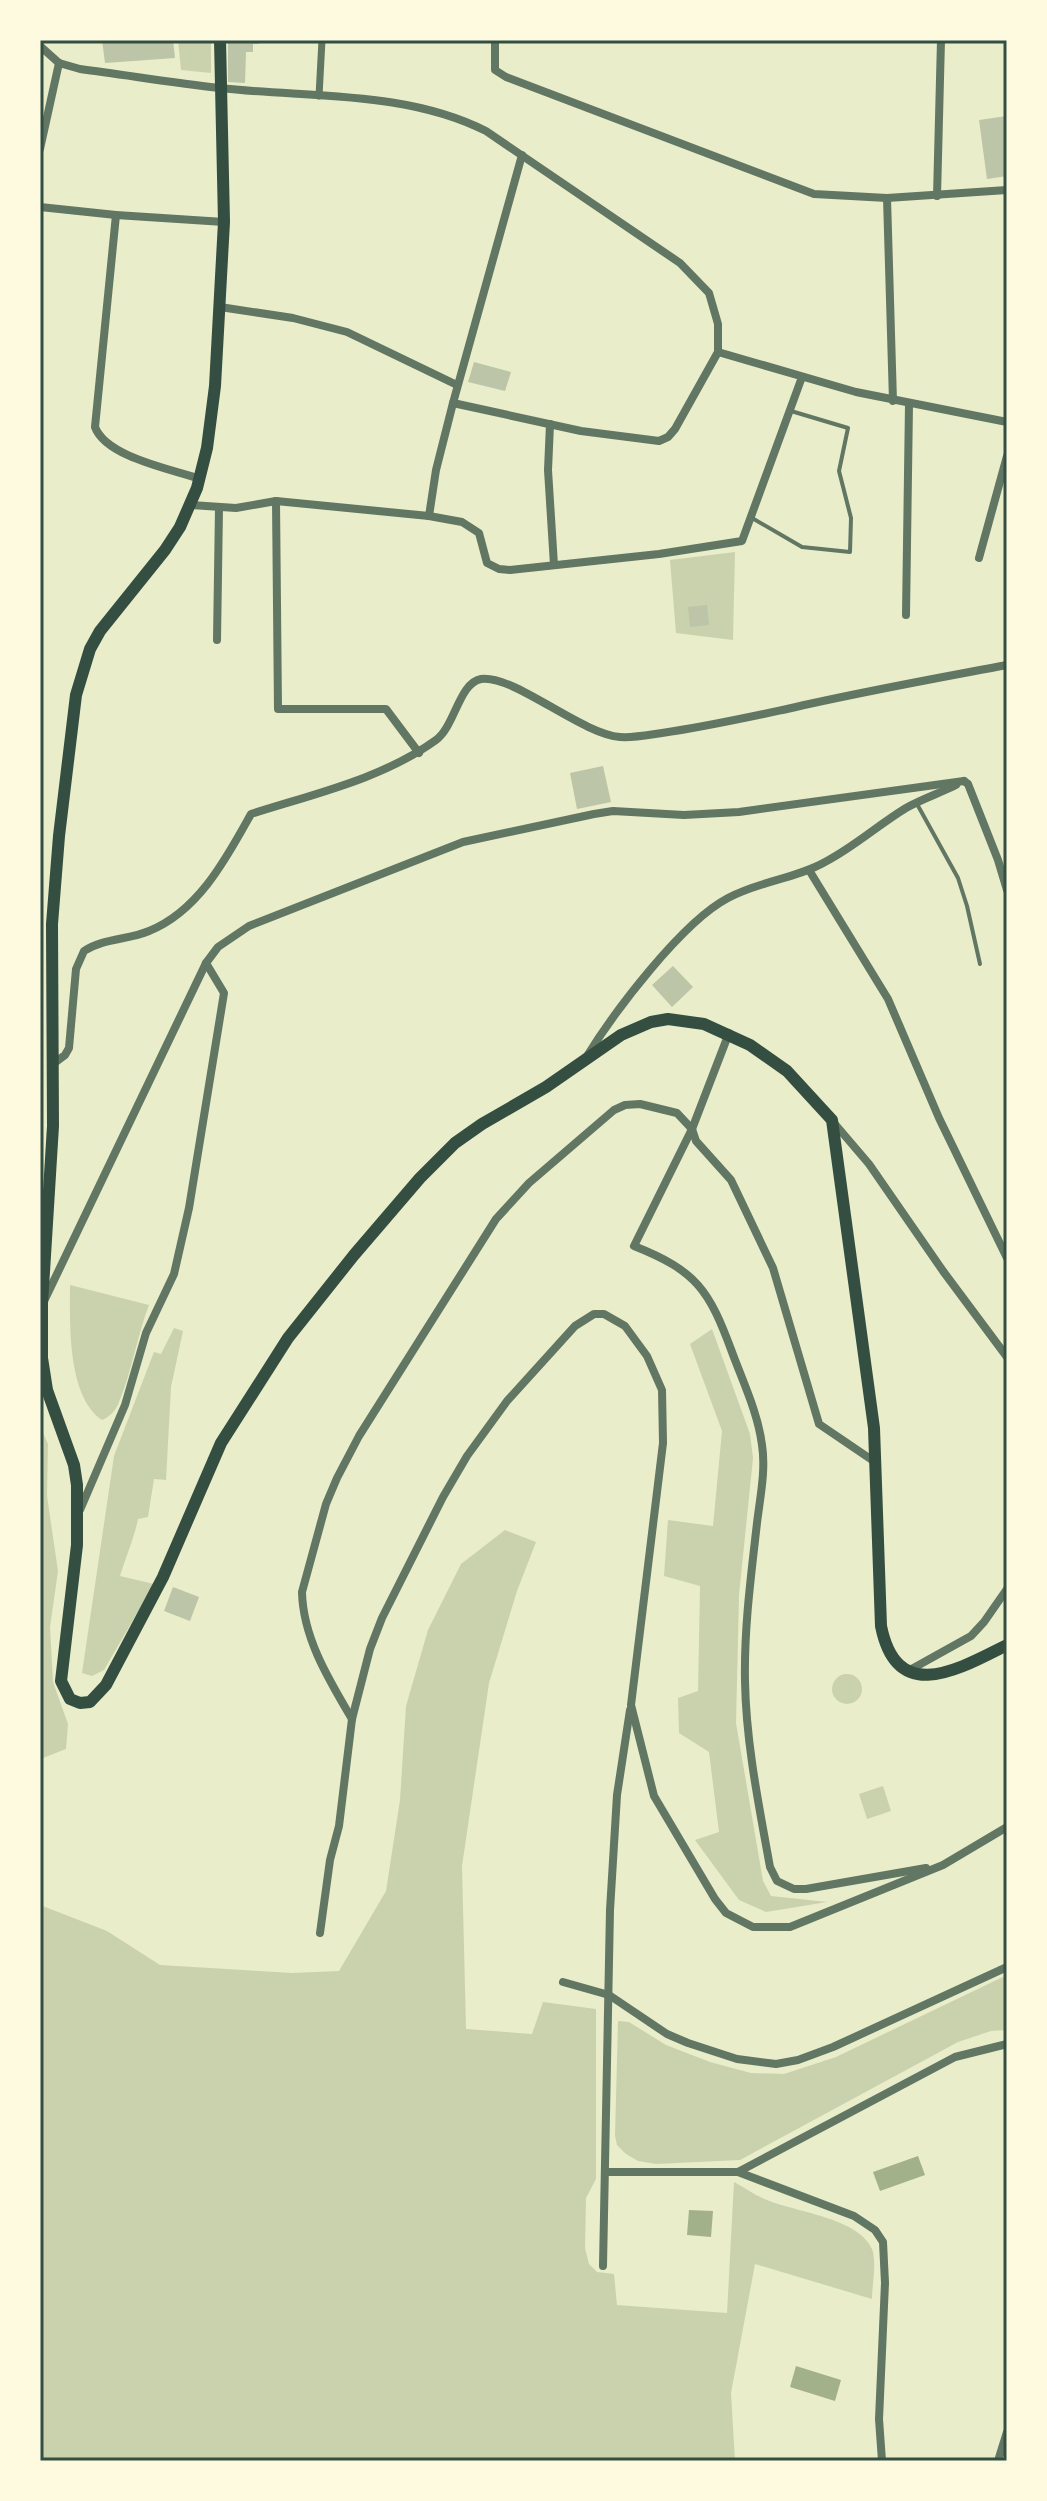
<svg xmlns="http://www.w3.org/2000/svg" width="1047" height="2501" viewBox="0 0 1047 2501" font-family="'Fira Sans',sans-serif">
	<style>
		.green { fill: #cad2ad }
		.water { fill: #a3b18a }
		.building { fill: #bcc5a7 }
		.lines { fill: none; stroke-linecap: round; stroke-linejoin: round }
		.service { stroke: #617663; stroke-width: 4 }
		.pedestrian { stroke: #617663; stroke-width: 7 }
		.minor { stroke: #617663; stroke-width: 8 }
		.secondary { stroke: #344e41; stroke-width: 12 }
		.neatline { fill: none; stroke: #344e41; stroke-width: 3 }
	</style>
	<rect width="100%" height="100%" fill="#e9edc9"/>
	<g class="green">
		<polygon points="178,40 211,40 211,73 181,70"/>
		<polygon points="735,552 733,640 676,633 670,560"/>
		<path d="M70,1285L149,1305C137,1336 132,1371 119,1402C116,1410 110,1417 102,1420C67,1396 70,1323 70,1285Z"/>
		<path d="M174,1328L183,1331L171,1387L166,1480L154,1479L148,1517L138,1519C134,1539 126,1556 120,1576L154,1584L104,1670L92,1676L82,1673L114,1456L154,1352L161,1354Z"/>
		<polygon points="712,1329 750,1434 753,1458 739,1595 736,1723 763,1881 771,1896 827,1902 766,1912 739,1900 695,1840 719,1832 709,1752 679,1733 678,1698 698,1691 700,1586 664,1576 668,1520 713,1526 722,1431 690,1344"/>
		<polygon points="40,1426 48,1444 47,1496 58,1571 50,1627 53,1682 68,1724 66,1749 43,1758 40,1755"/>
		<path d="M505,1530L536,1542L517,1591L489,1683L462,1866L466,2029L532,2034L543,2002L596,2009V2179L586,2198L585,2248L589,2264L597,2272L614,2274L617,2305L727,2313L734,2182C745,2188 756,2196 767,2200C795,2212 859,2218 872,2249C877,2264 872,2284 872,2299L755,2264L731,2393L735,2461H40V1905L107,1931L160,1965L292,1973L339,1971L386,1891L400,1800L406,1706L428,1630L461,1564Z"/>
		<circle cx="847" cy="1689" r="15"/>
		<polygon points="883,1786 891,1811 867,1819 859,1794"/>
		<polygon points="1007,1975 1007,2030 991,2031 958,2042 740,2160 656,2164 638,2161 626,2154 617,2145 615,2136 618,2021 629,2022 666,2045 710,2062 751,2073 784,2074 836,2057"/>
	</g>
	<g class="water">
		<polygon points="918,2156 925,2175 880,2191 873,2172"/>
		<polygon points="689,2210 713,2211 711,2237 687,2235"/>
		<polygon points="796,2366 841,2380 835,2401 790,2387"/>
	</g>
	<g class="building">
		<polygon points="102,40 173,40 175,58 105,63"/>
		<polygon points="228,40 259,40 259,44 253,44 253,52 246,52 245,83 228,82"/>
		<polygon points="1007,116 1007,176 987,179 979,120"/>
		<polygon points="474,362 511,372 505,391 468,382"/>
		<polygon points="707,605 709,625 690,627 688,607"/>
		<polygon points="603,766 611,802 577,809 570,773"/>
		<polygon points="673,966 693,987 672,1007 652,985"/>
		<polygon points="173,1587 199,1597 190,1621 164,1611"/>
	</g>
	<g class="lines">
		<g class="service">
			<polyline points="752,518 802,547 850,552 851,518 839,471 848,428 791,411"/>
			<polyline points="917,804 958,878 967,906 980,964"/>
		</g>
		<polyline class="pedestrian" points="319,96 322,40"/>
		<g class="minor">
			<polyline points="495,40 495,70 506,77 814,194 887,198 1007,190"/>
			<path d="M40,46L59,63L80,69C127,75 173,83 220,88C308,98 405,90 486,131L680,263L709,293L718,324V352L675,429L668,437L659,441L581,431L453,403"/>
			<polyline points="40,149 59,63"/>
			<polyline points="937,196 941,40"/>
			<polyline points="887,198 893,401"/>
			<polyline points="40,207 116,215 224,222"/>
			<path d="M116,215L95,427C106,457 171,469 200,479"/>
			<polyline points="220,307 293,318 347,332 457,385"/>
			<polyline points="718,352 856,392 1007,422"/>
			<polyline points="550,424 548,470 554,565"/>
			<polyline points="276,501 278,709 386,709 419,753"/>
			<polyline points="191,505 236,508 276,501 429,516 462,522 479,533 487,563 499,569 510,570 659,554 742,541 802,377"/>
			<polyline points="429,516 436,470 453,403 522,155"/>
			<polyline points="979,558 1007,456"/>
			<polyline points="906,615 909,404"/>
			<polyline points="217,640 219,508"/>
			<polyline points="964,781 968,784 998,860 1007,890"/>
			<polyline points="809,870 888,999 939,1118 1007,1258"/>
			<path d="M729,1033L692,1129L634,1246C697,1271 709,1290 732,1352C743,1382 758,1413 762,1445C766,1470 760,1498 757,1523C751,1576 744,1628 745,1681C746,1743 759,1806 770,1867L777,1881L794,1889H806L926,1868"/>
			<path d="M587,1056C615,1011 682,922 728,898C759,881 795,879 825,862C854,847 878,825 906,808C922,799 940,793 956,785"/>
			<path d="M53,1064L65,1055L69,1048L76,969L84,951C104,938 128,940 149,931C199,911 227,857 251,814C313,794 382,779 436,740C455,726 459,683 481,679C513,674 581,734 620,737C634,738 648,735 662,733C704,727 745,718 787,709C860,692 933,679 1007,665"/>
			<polyline points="834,1123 869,1164 943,1271 1007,1357"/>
			<polyline points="45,1299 206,963 218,947 249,926 463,842 594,814 613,811 684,815 739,812 964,781"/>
			<polyline points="80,1510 125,1405 146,1333 174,1274 189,1208 224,993 206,963"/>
			<polyline points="908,1671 971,1636 984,1622 1007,1589"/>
			<path d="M352,1719C329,1680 303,1638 302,1592L326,1504L337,1478L359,1436L496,1219L529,1183L614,1110L625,1105L640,1104L677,1113L692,1129L696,1141L731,1180L773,1268L819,1424L875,1462"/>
			<polyline points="320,1933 330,1860 339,1826 352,1719 370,1649 382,1618 443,1497 467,1456 507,1401 575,1326 594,1314 604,1314 625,1326 647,1356 662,1390 663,1443 631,1705 654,1796 715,1899 726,1913 753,1927 790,1927 943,1865 1007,1827"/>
			<polyline points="563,1982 609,1995 667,2034 688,2043 737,2059 776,2064 798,2060 833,2047 1007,1967"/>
			<polyline points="606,2172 738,2172 955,2057 1007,2044"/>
			<polyline points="738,2172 854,2216 875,2230 883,2242 885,2283 879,2419 882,2461"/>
			<polyline points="603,2266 610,1910 617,1795 630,1710"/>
			<polyline points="998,2461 1007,2432"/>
		</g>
		<path class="secondary" d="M220,40L224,222L215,386L207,448L197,488L180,527L165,550L100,631L90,649L76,695L59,836L52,924L53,1126L42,1304V1358L47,1390L74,1465L77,1485V1545L61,1681L70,1699L80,1703L90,1702L106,1685L163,1577L221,1443L288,1338L354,1255L420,1178L455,1143L482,1124L546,1087L621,1035L651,1022L668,1019L704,1024L750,1045L787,1071L832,1120L874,1428L881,1626C897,1706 959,1669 1007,1645"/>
	</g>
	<rect width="1047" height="2501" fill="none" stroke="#fefae0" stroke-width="84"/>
	<rect x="42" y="42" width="963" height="2417" class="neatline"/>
</svg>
